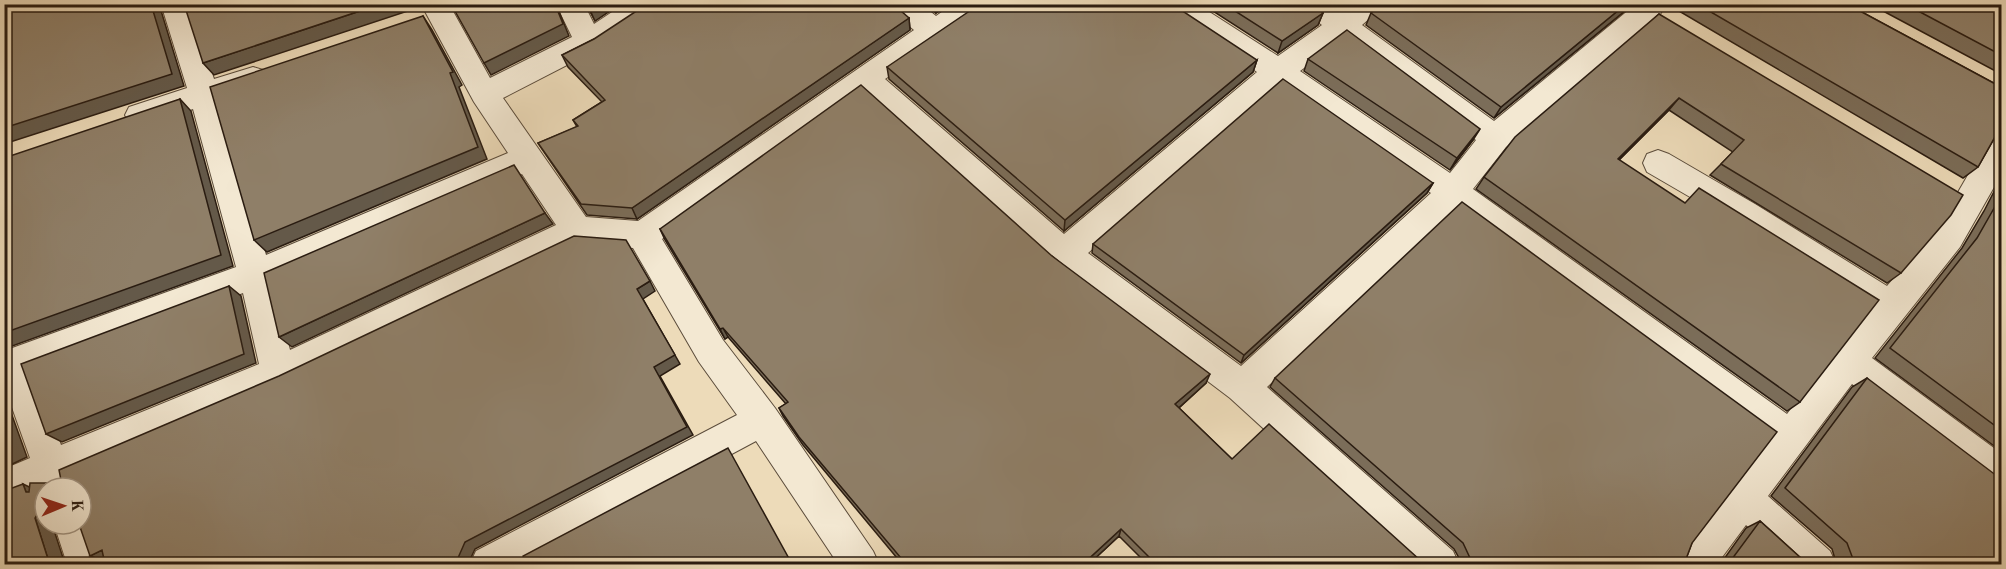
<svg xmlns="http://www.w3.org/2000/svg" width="2006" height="569" viewBox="0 0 2006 569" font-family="'Old Standard TT',serif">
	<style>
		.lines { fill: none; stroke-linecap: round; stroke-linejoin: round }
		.minor-casing { stroke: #5b4c3b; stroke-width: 2 }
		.minor { fill: #f3e8d2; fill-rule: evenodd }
		.wall { fill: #7b6d59; stroke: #2a1c11; stroke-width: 1.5 }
		.shaded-wall { fill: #645949; stroke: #2a1c11; stroke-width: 1.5 }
		.building { fill: #8f7f68; stroke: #2a1c11; stroke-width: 1.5 }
	</style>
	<rect width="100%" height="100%" fill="#eddbb9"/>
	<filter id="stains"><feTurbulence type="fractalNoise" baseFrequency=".00333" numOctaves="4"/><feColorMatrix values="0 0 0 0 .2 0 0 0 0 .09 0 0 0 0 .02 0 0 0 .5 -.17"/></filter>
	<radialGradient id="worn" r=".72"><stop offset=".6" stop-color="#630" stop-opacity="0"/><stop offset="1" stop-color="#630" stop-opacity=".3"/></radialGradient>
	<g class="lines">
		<defs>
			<g id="minor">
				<path d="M161,4H189L214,79L253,67L263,70L268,78L263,86L220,100L266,255L508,153L474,102L421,4H449L490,78L572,37L556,4H584L594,24L624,4H661L657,11L598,49L503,98L586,217L638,221L914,30L891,11L887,4H921L936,16L953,4H989L985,11L885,79L1064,234L1257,72L1165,11L1161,4H1197L1278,56L1322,25L1303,11L1299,4H1334L1342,10L1349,4H1382L1378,11L1362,25L1494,121L1636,4H1661L1663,9L1659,16L1506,147L1473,189L1787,414L1868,309L1733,222L1647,172L1643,163L1647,154L1658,150L1669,154L1755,204L1887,286L1938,227L1991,135L2002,132V173L1960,247L1872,358L2002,454V493L1989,488L1852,384L1768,496L1830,551L1836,564H1789L1746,525L1717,564H1675L1681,551L1767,440L1455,210L1267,387L1453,551L1459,564H1412L1230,398L1053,264L863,94L662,239L723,340L775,408L873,551L879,564H838L756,441L526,564H470L476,551L737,415L699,362L633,248L580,244L290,383L73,476L75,488H45V498L41,489L4,504V469L30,458L4,385V351L236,267L193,109L140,127L129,123L125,115L129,107L187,88ZM1342,40L1476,140L1450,173L1300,71ZM1279,87L1431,193L1241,366L1088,253ZM522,174L556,225L290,350L273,282ZM243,293L259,364L61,445L34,371Z"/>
				<polygon points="81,509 86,511 105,564 67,564 54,524 81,524"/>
			</g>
		</defs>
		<use href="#minor" class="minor-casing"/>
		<use href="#minor" class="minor"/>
	</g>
	<g class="wall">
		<polygon points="586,4 620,4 595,21"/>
		<polygon points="925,4 949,4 936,13"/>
		<polygon points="1202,4 1311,4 1323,13 1318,25 1278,53"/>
		<polygon points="1380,4 1629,4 1626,10 1494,118 1366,25 1371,13"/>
		<polygon points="1667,4 1847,4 2001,87 2001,131 1998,132 1978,167 1963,178"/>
		<polygon points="1870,4 2001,4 2001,74"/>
		<polygon points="1659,14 1901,273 1887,283 1710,175 1733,152 1669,110 1619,160 1800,402 1787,411 1476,189 1484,177"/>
		<polygon points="909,18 910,30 637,219 587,215 538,143 577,127 573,120 602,102 568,67 562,55 594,39"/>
		<polygon points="1308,59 1473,140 1450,170 1304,71"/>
		<polygon points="1257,60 1253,72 1064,231 889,79 887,67"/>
		<polygon points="2001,178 2001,451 1875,358 1962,248 1984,211"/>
		<polygon points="1433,183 1427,193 1241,363 1092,253 1093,244"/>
		<polygon points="660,229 1052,256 1206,383 1179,408 1232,459 1420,560 1459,558 1454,549 1270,387 1275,378 1692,543 1686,559 1724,559 1746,528 1760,521 1802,559 1835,559 1832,549 1771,496 1852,387 1867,378 2001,564 1147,564 1119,536 1089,564 902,564 803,445 783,416 779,408 786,404 728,337 725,339 665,240"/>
	</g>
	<g class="shaded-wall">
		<polygon points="151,4 159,4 184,86 4,144 4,128"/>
		<polygon points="381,4 420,4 420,7 214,75 203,63"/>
		<polygon points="555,4 556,4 569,36 491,75 484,63"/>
		<polygon points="595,4 620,4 595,21 589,8"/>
		<polygon points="935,4 949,4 936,13"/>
		<polygon points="1626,4 1629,4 1626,10 1494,118 1501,107"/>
		<polygon points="1323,13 1318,25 1278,53 1282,41"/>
		<polygon points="423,16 432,30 462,85 459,87 487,159 267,252 254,240"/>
		<polygon points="909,18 910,30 637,219 632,208"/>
		<polygon points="1257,60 1253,72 1064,231 1065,220"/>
		<polygon points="1679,98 1669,110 1609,170 1618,159"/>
		<polygon points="180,99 191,111 233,266 4,349 4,333"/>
		<polygon points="1480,129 1473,140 1450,170 1457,158"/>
		<polygon points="1433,183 1427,193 1241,363 1244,355"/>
		<polygon points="545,213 553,224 292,347 279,337"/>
		<polygon points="650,281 655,291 643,299 680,364 660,376 693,435 475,549 468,564 444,564 465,542 637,289"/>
		<polygon points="229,286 241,296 256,363 62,442 46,434"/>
		<polygon points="723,328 728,337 725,339 720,329"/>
		<polygon points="1210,374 1206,383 1173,413 1175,404"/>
		<polygon points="4,393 27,457 4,468"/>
		<polygon points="23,484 40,492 43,499 26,492"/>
		<polygon points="37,515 45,518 45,524 52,524 65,564 48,559 35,518"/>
		<polygon points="1121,529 1119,536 1089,564 1083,564"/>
		<polygon points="102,550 107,562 90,556"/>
		<polygon points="81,560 93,564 72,564"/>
	</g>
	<g class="building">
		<polygon points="4,4 151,4 172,74 4,128"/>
		<polygon points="184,4 381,4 203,63"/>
		<polygon points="451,4 555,4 563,24 484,63"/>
		<polygon points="587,4 595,4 589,8"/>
		<polygon points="647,4 893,4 909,18 632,208 581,204 538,143 578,126 573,120 605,100 562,55 594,39"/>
		<polygon points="980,4 1172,4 1257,60 1065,220 887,67"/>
		<polygon points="1224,4 1311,4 1323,13 1282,41"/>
		<polygon points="1380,4 1626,4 1501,107 1371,13"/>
		<polygon points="1697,4 1847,4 2001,87 2001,126 1978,167"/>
		<polygon points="1905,4 2001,4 2001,55"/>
		<polygon points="1659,14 1963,195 1951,215 1901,273 1721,164 1744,140 1679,98 1618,159 1685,203 1699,188 1879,300 1800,402 1484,177 1515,137"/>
		<polygon points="423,16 453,72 450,73 478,147 254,240 210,87"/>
		<polygon points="1347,30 1480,129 1457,158 1308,59"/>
		<polygon points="1283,79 1433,183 1244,355 1093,244"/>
		<polygon points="861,85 1052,256 1210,374 1175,404 1232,459 1269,424 1420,560 1470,558 1463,543 1275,378 1462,202 1777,432 1692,543 1686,559 1732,559 1760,521 1802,559 1853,559 1847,543 1785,488 1867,378 2001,479 2001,564 1996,560 1993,564 1156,564 1121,529 1083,564 906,564 799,437 779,408 788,402 723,328 720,329 660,229"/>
		<polygon points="180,99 221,255 4,333 4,158"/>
		<polygon points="514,165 545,213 279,337 264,273"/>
		<polygon points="2001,196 2001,430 1890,348 1977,238"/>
		<polygon points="574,236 626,240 650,281 637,289 675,355 654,367 687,427 465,542 458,558 444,564 105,564 102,550 90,556 79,524 81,524 81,488 45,488 45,515 37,515 35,518 48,559 81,560 72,564 4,564 4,491 23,484 26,492 29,492 30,483 58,483 61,480 59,470 279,376"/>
		<polygon points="229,286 244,354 46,434 21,364"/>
		<polygon points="4,433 10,449 4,451"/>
		<polygon points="728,448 792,564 526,564 523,556"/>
	</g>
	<rect width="2006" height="569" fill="none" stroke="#eddbb9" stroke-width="24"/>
	<rect x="6" y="6" width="1994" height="557" fill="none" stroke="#2a1c11" stroke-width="3"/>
	<rect x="12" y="12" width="1982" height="545" fill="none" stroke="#2a1c11" stroke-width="1.5"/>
	<g transform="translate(63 506) rotate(88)"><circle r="28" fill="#f3e8d2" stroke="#a39685" stroke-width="1.5"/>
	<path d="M0-4.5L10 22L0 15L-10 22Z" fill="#8f2418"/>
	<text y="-9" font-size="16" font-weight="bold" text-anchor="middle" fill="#2a1c11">K</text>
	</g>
	<rect width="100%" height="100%" filter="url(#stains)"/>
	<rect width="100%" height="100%" fill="url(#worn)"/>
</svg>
